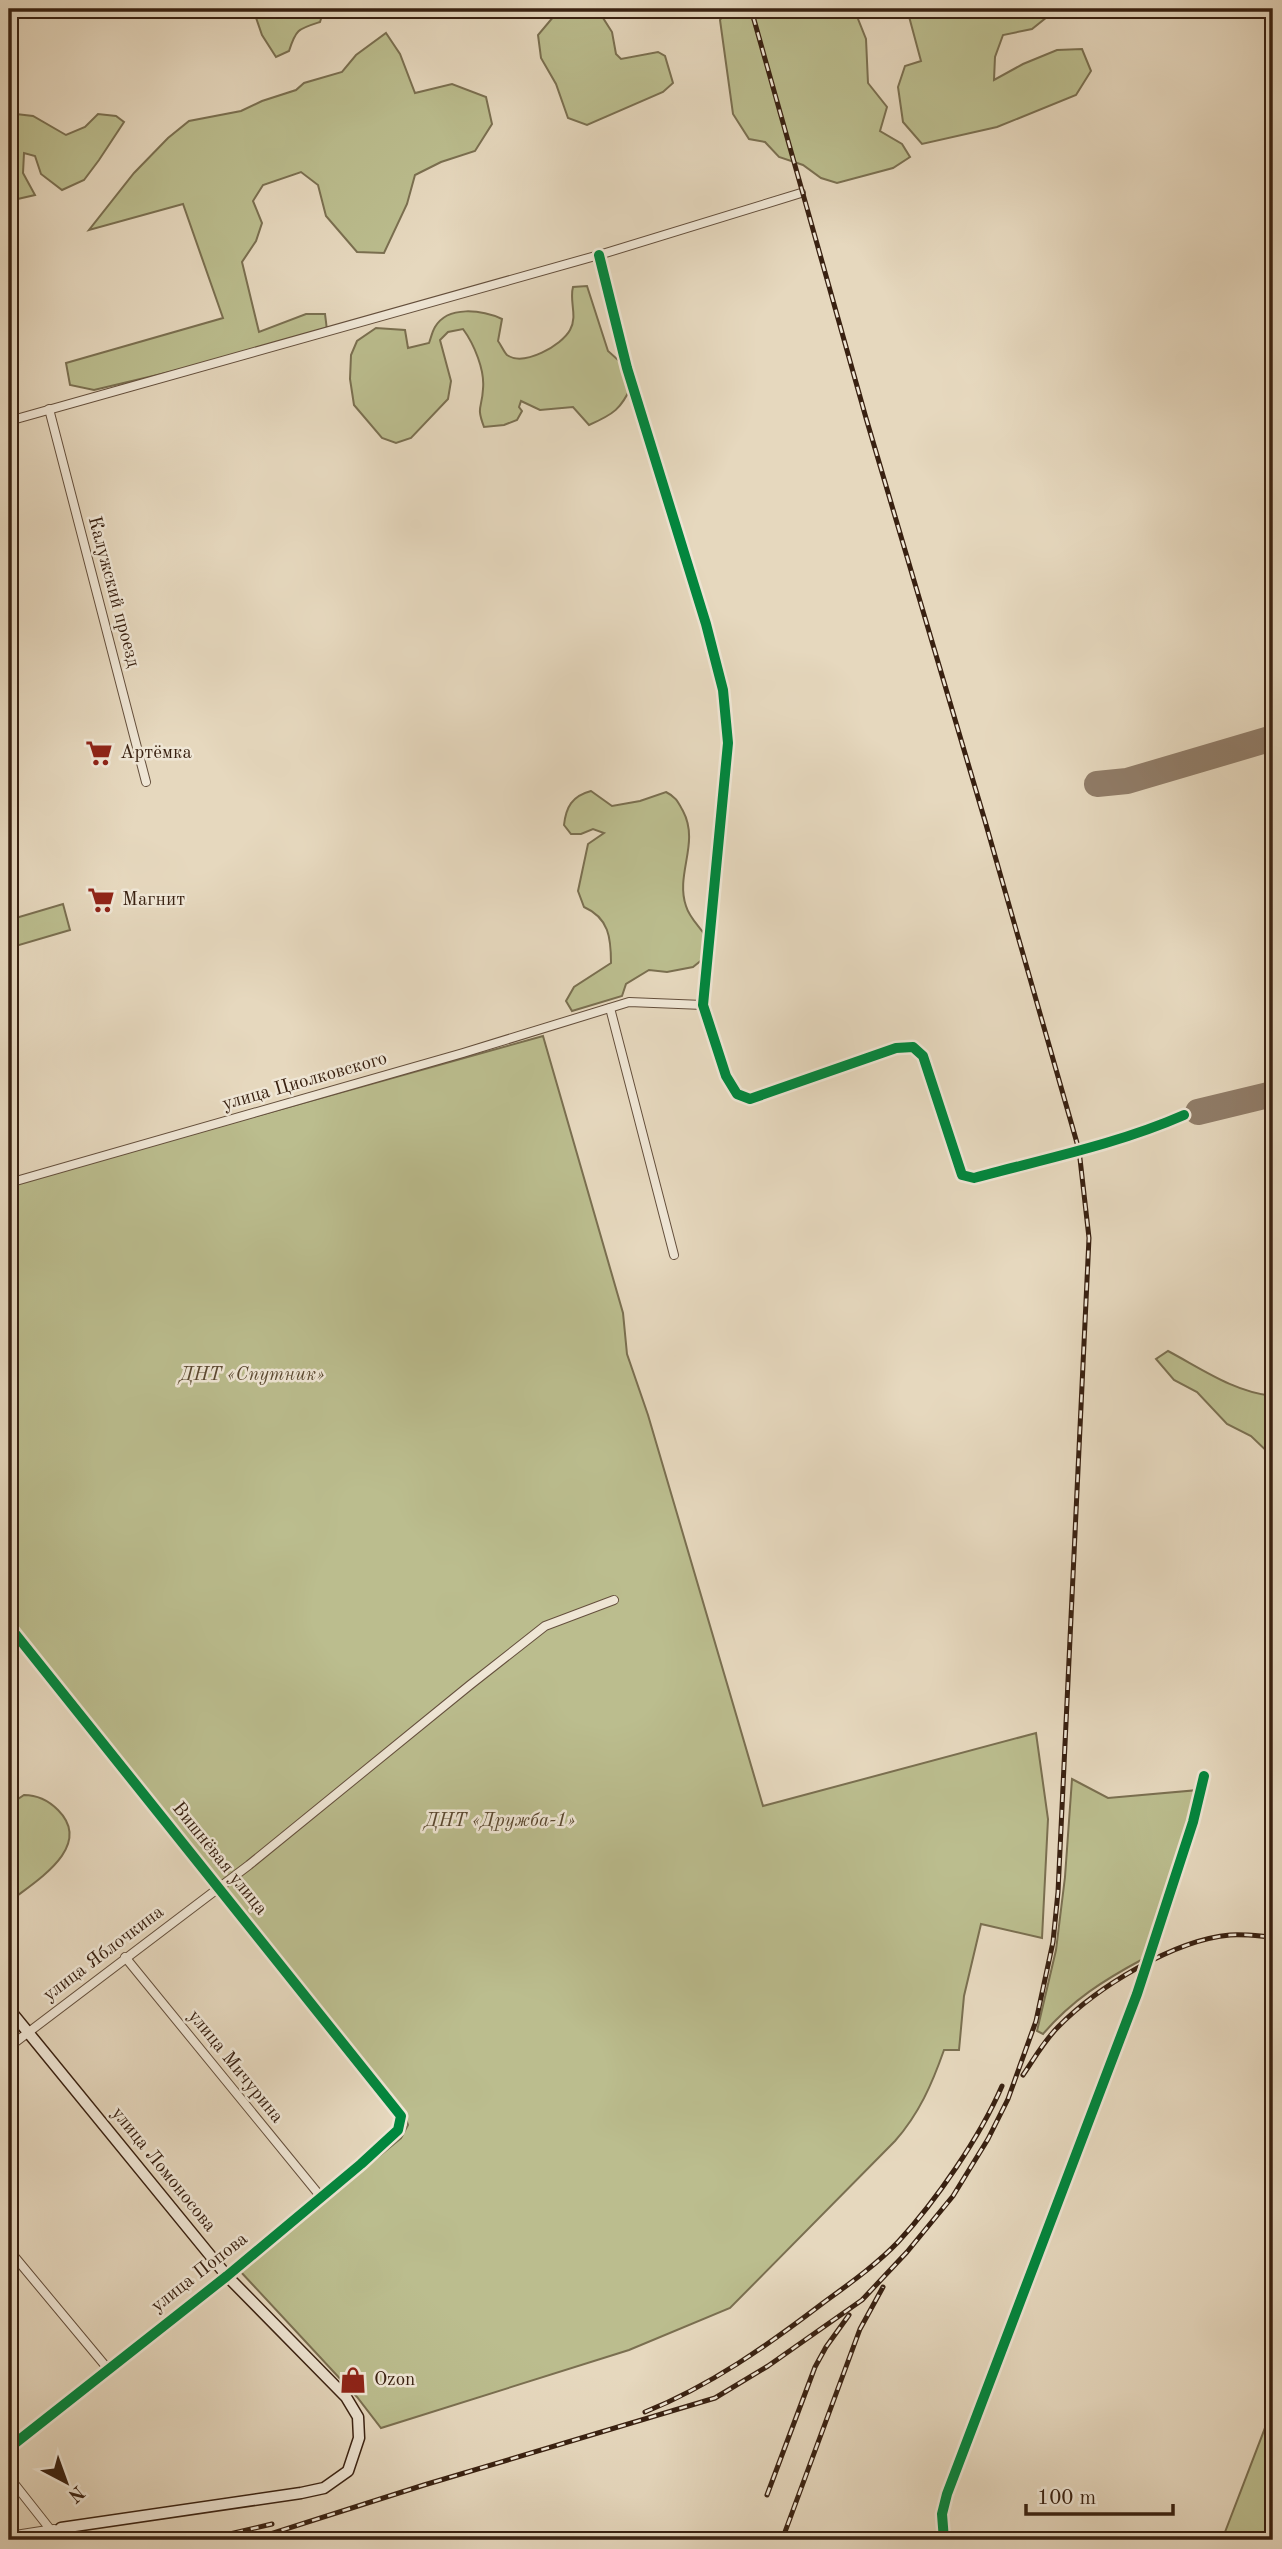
<svg xmlns="http://www.w3.org/2000/svg" width="1282" height="2549" viewBox="0 0 1282 2549" font-family="'Old Standard TT',serif">
	<style>
		.green { fill: #bbbd8e; stroke: #7a6f50; stroke-width: 2 }
		.lines { fill: none; stroke-linecap: round; stroke-linejoin: round }
		.taxiway { stroke: #907c68; stroke-width: 26 }
		.street-casing { stroke: #644f3c; stroke-width: 10 }
		.secondary-casing { stroke: #392111; stroke-width: 13 }
		.street { stroke: #efe6d5; stroke-width: 8 }
		.secondary { stroke: #efe6d5; stroke-width: 10 }
		.rail-casing { stroke: #392111; stroke-width: 5 }
		.rail { stroke: #efe6d5; stroke-width: 2.5; stroke-dasharray: 8; stroke-linecap: butt }
		.cycleway-casing { stroke: #efe6d5; stroke-width: 15 }
		.cycleway { stroke: #00873e; stroke-width: 10 }
		.labels { text-anchor: middle; dominant-baseline: central; stroke-width: 5; stroke-linejoin: round; paint-order: stroke }
		.street-label { font-size: 19px; fill: #392111; stroke: #efe6d5 }
		.poi-label { font-size: 19px; fill: #392111; stroke: #efe6d5; text-anchor: start }
		.park-label { font-size: 19px; font-style: italic; fill: #5a4830; stroke: #efe6d5 }
	</style>
	<rect width="100%" height="100%" fill="#e6d8be"/>
	<filter id="stains"><feTurbulence type="fractalNoise" baseFrequency=".00286" numOctaves="4"/><feColorMatrix values="0 0 0 0 .2 0 0 0 0 .09 0 0 0 0 .02 0 0 0 .5 -.17"/></filter>
	<radialGradient id="worn" r=".72"><stop offset=".6" stop-color="#630" stop-opacity="0"/><stop offset="1" stop-color="#630" stop-opacity=".3"/></radialGradient>
	<g class="green">
		<path d="M253,9H324L320,22C298,29 296,29 289,51L276,57L262,35Z"/>
		<polygon points="728,9 854,9 866,39 868,83 887,107 880,131 902,144 910,157 893,168 837,183 821,178 803,165 779,157 765,142 749,139 733,114 720,20"/>
		<polygon points="907,9 1057,9 1032,29 1003,35 995,57 994,80 1023,64 1057,50 1082,49 1091,71 1076,95 997,127 922,144 903,122 898,87 905,66 921,61"/>
		<polygon points="581,13 603,18 612,32 616,54 621,59 658,52 665,56 673,83 663,92 587,125 568,118 556,84 541,58 538,35 554,16"/>
		<polygon points="386,33 400,54 415,93 452,84 486,97 492,124 475,151 441,162 415,175 407,204 384,253 357,252 326,216 318,185 301,172 263,185 253,201 262,223 256,241 242,262 259,332 306,314 325,314 327,330 233,357 94,390 70,385 66,363 223,318 183,204 89,230 134,173 168,138 189,121 241,111 262,101 296,90 304,83 342,72 356,55"/>
		<polygon points="16,114 33,116 66,135 85,127 98,114 116,116 124,122 99,160 84,180 62,190 41,174 35,156 24,153 23,173 35,195 9,201 9,118"/>
		<path d="M587,286L608,351L627,368L632,385C621,409 614,414 589,425L573,407L540,410L521,401L519,407L522,411L517,420L504,425L484,427C476,406 482,409 483,389C485,370 474,344 463,329L448,332L440,340L451,381L448,399L411,438L396,443L382,438L354,405L350,379L351,355L357,341L376,328L405,330L408,348L429,343C431,338 432,332 435,327C448,305 482,310 502,319L498,341C501,345 504,352 507,355C524,367 562,345 570,330C578,316 569,301 573,287Z"/>
		<path d="M591,791L612,806L640,801L666,792C676,797 678,802 683,811C700,843 675,874 686,906C690,920 703,929 709,942L703,959L693,967L667,972L649,970L626,984L622,996L572,1011L566,1001L574,987L611,963C611,938 609,918 584,907L578,891L588,844L604,833L593,829L581,834H571L564,825C566,807 572,796 591,791Z"/>
		<polygon points="63,904 70,930 9,948 9,920"/>
		<path d="M543,1036L623,1313L627,1354L648,1415L763,1806L1036,1733L1048,1819L1042,1938L981,1924L964,1996L959,2050H944C932,2084 919,2114 895,2141L730,2308L629,2350L381,2428L357,2397L240,2271L401,2138L408,2125L402,2108L9,1622V1185Z"/>
		<path d="M1168,1351C1202,1369 1234,1392 1273,1396V1457L1251,1436L1227,1424L1197,1392L1174,1380L1156,1359Z"/>
		<path d="M1072,1779L1108,1798L1199,1790L1143,1959C1104,1980 1072,2000 1043,2034L1037,2031L1056,1950L1065,1877Z"/>
		<path d="M24,1795C37,1795 49,1801 58,1810C95,1847 34,1882 9,1902V1805Z"/>
		<polygon points="1273,2407 1273,2540 1222,2540"/>
	</g>
	<g class="lines">
		<g class="taxiway">
			<polyline points="1097,784 1127,781 1273,738"/>
			<polyline points="1198,1112 1273,1094"/>
		</g>
		<defs>
			<g id="street">
				<path d="M599,255L627,368L706,624L723,690L728,743L703,1005L726,1076L737,1094L750,1099L896,1048L913,1047L923,1056L962,1175L974,1178C1044,1159 1118,1144 1184,1115"/>
				<polyline points="49,409 146,782"/>
				<polyline points="9,421 599,255 801,193"/>
				<polyline points="610,1008 674,1255"/>
				<polyline points="9,1183 463,1053 629,1002 703,1005"/>
				<polyline points="9,1626 401,2116 398,2130 361,2164 227,2276 9,2448"/>
				<polyline points="125,1957 321,2197"/>
				<polyline points="9,2047 249,1865 470,1685 545,1626 614,1600"/>
				<polyline points="9,2250 108,2369"/>
				<polyline points="9,2477 50,2529"/>
				<polyline points="9,2536 54,2529"/>
				<polyline points="944,2540 942,2514 947,2494 1137,1994 1193,1822 1204,1776"/>
			</g>
			<polyline id="secondary" points="9,2009 227,2276 346,2397 358,2417 359,2438 348,2471 324,2488 301,2493 61,2528 50,2540"/>
		</defs>
		<use href="#street" class="street-casing"/>
		<use href="#secondary" class="secondary-casing"/>
		<use href="#street" class="street"/>
		<use href="#secondary" class="secondary"/>
		<defs>
			<g id="rail">
				<path d="M1023,2075C1034,2059 1044,2041 1058,2027C1097,1987 1174,1940 1230,1935C1244,1934 1259,1936 1273,1937"/>
				<path d="M645,2412C710,2386 768,2345 823,2303C849,2284 876,2265 898,2242C936,2201 980,2137 1002,2086"/>
				<polyline points="767,2495 815,2367 826,2347 849,2315"/>
				<polyline points="204,2540 272,2524"/>
				<polyline points="251,2540 424,2485 715,2398 768,2366 862,2300 907,2252 953,2196 988,2139 1008,2099 1036,2021 1053,1942 1058,1892 1089,1238 1079,1150 985,821 866,418 751,9"/>
				<polyline points="782,2540 860,2329 883,2287"/>
			</g>
		</defs>
		<use href="#rail" class="rail-casing"/>
		<use href="#rail" class="rail"/>
		<defs>
			<g id="cycleway">
				<path d="M599,255L627,368L706,624L723,690L728,743L703,1005L726,1076L737,1094L750,1099L896,1048L913,1047L923,1056L962,1175L974,1178C1044,1159 1118,1144 1184,1115"/>
				<polyline points="9,1626 401,2116 398,2130 361,2164 227,2276 9,2448"/>
				<polyline points="944,2540 942,2514 947,2494 1137,1994 1193,1822 1204,1776"/>
			</g>
		</defs>
		<use href="#cycleway" class="cycleway-casing"/>
		<use href="#cycleway" class="cycleway"/>
	</g>
	<defs>
		<symbol id="supermarket-bare" viewBox="-9 -9 18 18"><path d="M-6-5.5h2.5l.6 2H6L4.5 2H-2.5L-4.4-4H-6ZM-1.5 3.2a1.3 1.3 0 1 0 .1 0ZM3 3.2a1.3 1.3 0 1 0 .1 0Z" fill="#8f2418" stroke="#efe6d5" stroke-width="2.5" paint-order="stroke"/></symbol>
		<symbol id="shop-bare" viewBox="-9 -9 18 18"><path d="M-5-2.5h2.3a2.7 3.5 0 0 1 5.4 0H5L5.5 6h-11ZM-1.5-2.5h3a1.5 2.3 0 0 0-3 0Z" fill="#8f2418" stroke="#efe6d5" stroke-width="2.5" paint-order="stroke"/></symbol>
	</defs>
	<g fill-rule="evenodd">
		<use href="#supermarket-bare" x="80" y="734" width="38" height="38"/>
		<use href="#supermarket-bare" x="82" y="881" width="38" height="38"/>
		<use href="#shop-bare" x="334" y="2361" width="38" height="38"/>
	</g>
	<g class="labels">
		<g class="street-label">
			<text transform="translate(113 592) rotate(75)">Калужский проезд</text>
			<text transform="translate(305 1082) rotate(-16)">улица Циолковского</text>
			<text transform="translate(219 1859) rotate(51)">Вишнёвая улица</text>
			<text transform="translate(104 1954) rotate(-37)">улица Яблочкина</text>
			<text transform="translate(235 2067) rotate(51)">улица Мичурина</text>
			<text transform="translate(163 2170) rotate(51)">улица Ломоносова</text>
			<text transform="translate(200 2273) rotate(-38)">улица Попова</text>
		</g>
		<g class="poi-label">
			<text x="120" y="753">Артёмка</text>
			<text x="122" y="900">Магнит</text>
			<text x="374" y="2380">Ozon</text>
		</g>
		<g class="park-label">
			<text x="252" y="1375">ДНТ «Спутник»</text>
			<text x="500" y="1821">ДНТ «Дружба-1»</text>
		</g>
	</g>
	<rect width="1282" height="2549" fill="none" stroke="#e6d8be" stroke-width="35"/>
	<rect x="10" y="10" width="1261" height="2528" fill="none" stroke="#392111" stroke-width="3.5"/>
	<rect x="18" y="18" width="1247" height="2514" fill="none" stroke="#392111" stroke-width="2"/>
	<g transform="translate(66 2482) rotate(139)" stroke="#efe6d5" stroke-width="5" paint-order="stroke">
	<path d="M0-5L12 26L0 18L-12 26Z" fill="#392111"/>
	<text y="-10" font-size="19" font-weight="bold" text-anchor="middle" fill="#392111">N</text>
	</g>
	<path d="M1026 2504v10h147v-10" fill="none" stroke="#392111" stroke-width="3.5"/>
	<text x="1037" y="2504" font-size="21" fill="#392111" stroke="#efe6d5" stroke-width="5" paint-order="stroke">100 m</text>
	<rect width="100%" height="100%" filter="url(#stains)"/>
	<rect width="100%" height="100%" fill="url(#worn)"/>
</svg>
